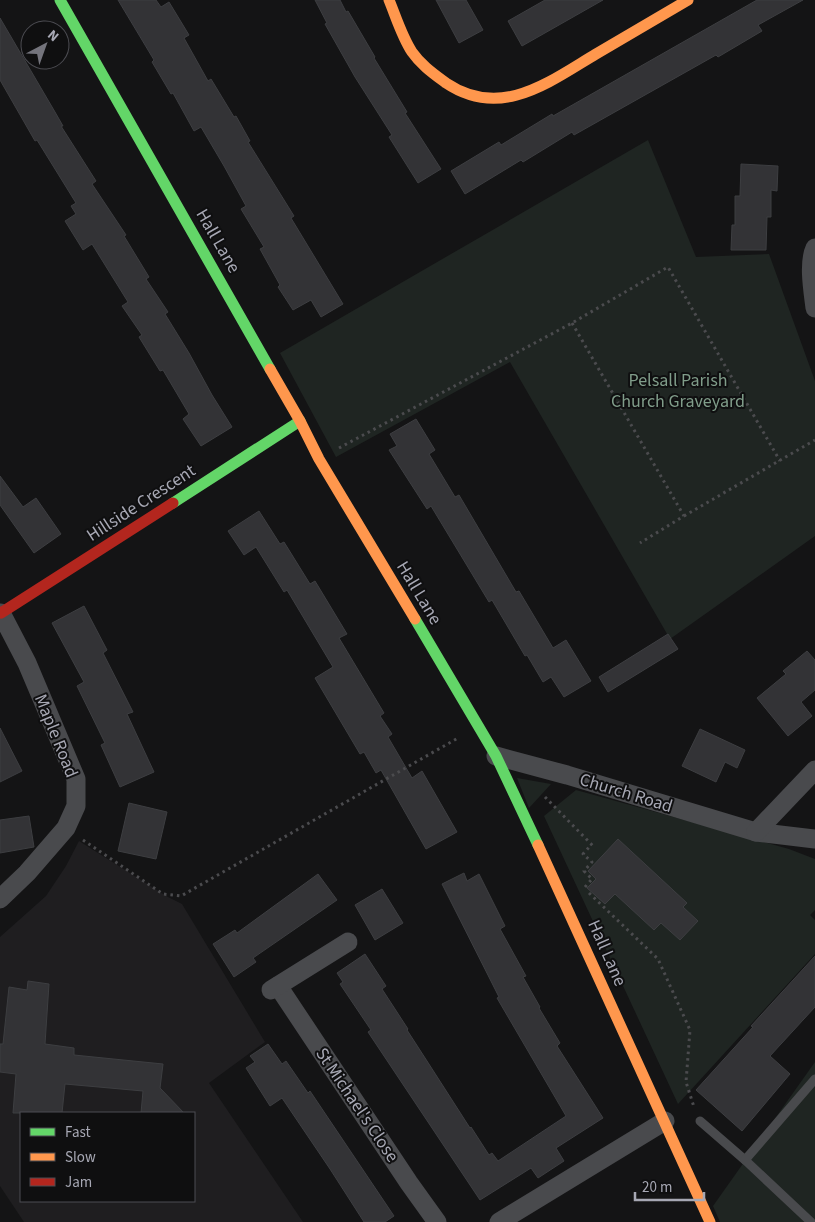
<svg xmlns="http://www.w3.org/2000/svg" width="815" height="1222" viewBox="0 0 815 1222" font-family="'Source Sans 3',sans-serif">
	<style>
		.built { fill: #1f1e20; fill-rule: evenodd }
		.green { fill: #1f2522 }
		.building { fill: #333336; stroke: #3d3e41 }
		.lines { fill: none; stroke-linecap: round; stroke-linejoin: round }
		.path { stroke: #4b4b4e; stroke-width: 3; stroke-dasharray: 2.5 4; stroke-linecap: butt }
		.lane { stroke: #494a4d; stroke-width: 9 }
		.street { stroke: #494a4d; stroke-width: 19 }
		.fast { stroke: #63d668; stroke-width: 11 }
		.slow { stroke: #ff974d; stroke-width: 11 }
		.jam { stroke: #b3261e; stroke-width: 11 }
		.labels { text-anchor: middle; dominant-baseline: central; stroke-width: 4; stroke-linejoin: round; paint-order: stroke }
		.street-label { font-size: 18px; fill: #a7a8b4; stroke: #0f0f10 }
		.park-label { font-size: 18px; fill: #809d8a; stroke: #0f0f10 }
	</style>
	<rect width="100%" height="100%" fill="#141415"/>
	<path class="built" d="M79,841L168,897L182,904L265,1042L209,1083L303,1222H24L0,1186V937L46,896L66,866ZM21,1113H194V1201H21Z"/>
	<g class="green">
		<polygon points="648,140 696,257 769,254 815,381 815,536 670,639 510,362 336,457 280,353"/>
		<polygon points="517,778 551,784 529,808"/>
		<polygon points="576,790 789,849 815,859 815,910 810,915 815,920 815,954 678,1104 544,816"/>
		<polygon points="815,1062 815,1222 720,1222 713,1206"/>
	</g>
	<g class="building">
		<polygon points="118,0 156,0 161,7 169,2 189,35 184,38 208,81 211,79 234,117 236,116 250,141 248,142 294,216 291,218 343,304 321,317 311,300 293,310 278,287 280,285 260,249 264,247 241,209 246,206 224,166 201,127 194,131 173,93 171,94 152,62 154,60"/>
		<polygon points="315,0 340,0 346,12 348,11 375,57 374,58 407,112 405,113 441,169 418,183 389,137 392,135 355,77 325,24 327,23"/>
		<polygon points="436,0 466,0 483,30 459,43"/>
		<polygon points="545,0 603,0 522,46 508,21"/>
		<polygon points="757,0 803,0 758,25 762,31 718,57 716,55 574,135 572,132 523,162 521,160 465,194 451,171 499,142 501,145 552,114 553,116"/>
		<polygon points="0,18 55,112 63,126 61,126 96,181 92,184 126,235 124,236 149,277 146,279 168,312 165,314 189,353 212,395 232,427 201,446 183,419 189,414 163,370 160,371 139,337 142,335 122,306 128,302 92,244 83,250 65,221 76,214 71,206 76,203 37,140 35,141 0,80"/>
		<polygon points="741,164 778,166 777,191 771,190 771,217 767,217 766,250 731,250 732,225 735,225 735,196 740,196"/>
		<polygon points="416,419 435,450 429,454 455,497 459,495 516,592 519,591 553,648 566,640 591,681 564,697 551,677 543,682 527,655 525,656 492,600 489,602 431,506 427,509 389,450 397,446 390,434"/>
		<polygon points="0,476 23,507 36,498 61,534 34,553 0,505"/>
		<polygon points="259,511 280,544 284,542 310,584 315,581 347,634 339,638 384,713 380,716 392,734 388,737 412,778 422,771 457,832 426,849 381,770 376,773 364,752 360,754 315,678 333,667 287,590 284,592 256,547 244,555 228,531"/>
		<polygon points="84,606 107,650 103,653 133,712 127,714 154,772 120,787 101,745 105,743 77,686 84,682 52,623"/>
		<polygon points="668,634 678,649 608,692 599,677"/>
		<polygon points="807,651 815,660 815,690 801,702 812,716 788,736 757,698 786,674 783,671"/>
		<polygon points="0,728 22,771 0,782"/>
		<polygon points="700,729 745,750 737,768 725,762 716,782 682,766"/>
		<polygon points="129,803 167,812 156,859 118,851"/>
		<polygon points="29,816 34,847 0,853 0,820"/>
		<polygon points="618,839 687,903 683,907 698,921 680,940 661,923 654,930 615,894 605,904 587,888 596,879 588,871"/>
		<polygon points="464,873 467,881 479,874 505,926 500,929 526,976 523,977 540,1007 539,1008 560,1043 557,1046 603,1118 556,1148 564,1161 538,1178 531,1168 480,1200 368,1032 371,1030 340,984 343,982 337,973 365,954 386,986 382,989 408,1029 407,1030 427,1061 470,1128 471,1127 489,1155 492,1153 498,1161 566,1116 497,998 499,997 442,884"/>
		<polygon points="318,874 337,900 253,958 256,962 234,977 213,944 235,930 237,933"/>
		<polygon points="382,889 403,923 375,940 355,905"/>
		<polygon points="815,956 815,1007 770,1056 790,1074 742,1131 696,1090 753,1027 751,1026"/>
		<polygon points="28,981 49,984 45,1044 74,1048 74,1055 163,1064 160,1088 184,1113 141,1113 143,1091 65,1084 62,1113 13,1113 16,1074 0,1072 0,1044 3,1044 9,987 27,990"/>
		<polygon points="268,1044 282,1064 286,1061 308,1093 310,1091 394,1216 385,1222 364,1222 330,1169 282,1098 270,1106 246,1068 255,1062 250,1056"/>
	</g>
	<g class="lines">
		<g class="path">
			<polyline points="572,323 684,516 640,543"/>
			<polyline points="339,448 572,323 668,267 780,461"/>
			<polyline points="684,516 815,440"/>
			<polyline points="545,797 595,848"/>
			<polyline points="83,840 163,894 181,896 458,738"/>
			<polyline points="585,887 592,879 584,871 592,862 583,854 591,845"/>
			<polyline points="589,893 658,959 690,1030 686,1082 694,1107"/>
		</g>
		<g class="lane">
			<polyline points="700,1121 745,1160"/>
			<polyline points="811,1222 745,1160 815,1079"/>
		</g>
		<g class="street">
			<path d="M815,248C808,263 813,291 815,308"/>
			<polyline points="496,756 567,775 756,832 815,839"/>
			<polyline points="756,832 815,770"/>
			<polyline points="0,899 27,873 66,828 76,806 76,779 27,663 1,613"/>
			<polyline points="278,986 409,1183 437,1222"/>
			<polyline points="271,990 348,942"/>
			<polyline points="499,1222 665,1121"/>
		</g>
		<g class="fast">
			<polyline points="60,0 270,369"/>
			<polyline points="173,503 300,421"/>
			<polyline points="415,619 496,756 538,845"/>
		</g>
		<g class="slow">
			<path d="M389,0C396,17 402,37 412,52C421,65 434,74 446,83C501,120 549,82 596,54C627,36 657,18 688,0"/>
			<polyline points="270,369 300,421 319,459 415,619"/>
			<polyline points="538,845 710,1222"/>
		</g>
		<polyline class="jam" points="0,612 1,613 173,503"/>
	</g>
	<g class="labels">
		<g class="street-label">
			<text transform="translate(218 241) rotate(60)">Hall Lane</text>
			<text transform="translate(141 503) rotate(-33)">Hillside Crescent</text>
			<text transform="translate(419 593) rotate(59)">Hall Lane</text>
			<text transform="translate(56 736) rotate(68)">Maple Road</text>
			<text transform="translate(626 793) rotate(17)">Church Road</text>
			<text transform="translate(607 953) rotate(66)">Hall Lane</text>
			<text transform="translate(357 1105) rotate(56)">St Michael's Close</text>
		</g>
		<g class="park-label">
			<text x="678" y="380">Pelsall Parish<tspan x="678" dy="21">Church Graveyard</tspan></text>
		</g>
	</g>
	<rect x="20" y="1112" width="175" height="90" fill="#0f0f10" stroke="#4c4c52"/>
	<rect x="30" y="1128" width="25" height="8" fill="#63d668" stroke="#4c4c52"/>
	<text x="65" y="1137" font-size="15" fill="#a7a8b4">Fast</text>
	<rect x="30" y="1153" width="25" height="8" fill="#ff974d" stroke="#4c4c52"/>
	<text x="65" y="1162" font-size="15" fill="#a7a8b4">Slow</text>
	<rect x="30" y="1178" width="25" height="8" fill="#b3261e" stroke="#4c4c52"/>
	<text x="65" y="1187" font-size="15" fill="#a7a8b4">Jam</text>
	<g transform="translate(45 45) rotate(41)"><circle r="24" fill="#0f0f10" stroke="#4c4c52"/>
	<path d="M0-4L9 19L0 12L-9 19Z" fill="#74747c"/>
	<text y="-8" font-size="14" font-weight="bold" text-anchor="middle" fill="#a7a8b4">N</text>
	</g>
	<path d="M635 1192v8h69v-8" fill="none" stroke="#a7a8b4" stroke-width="2.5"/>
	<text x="642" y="1192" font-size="15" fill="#a7a8b4" stroke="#0f0f10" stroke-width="4" paint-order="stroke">20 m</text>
</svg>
